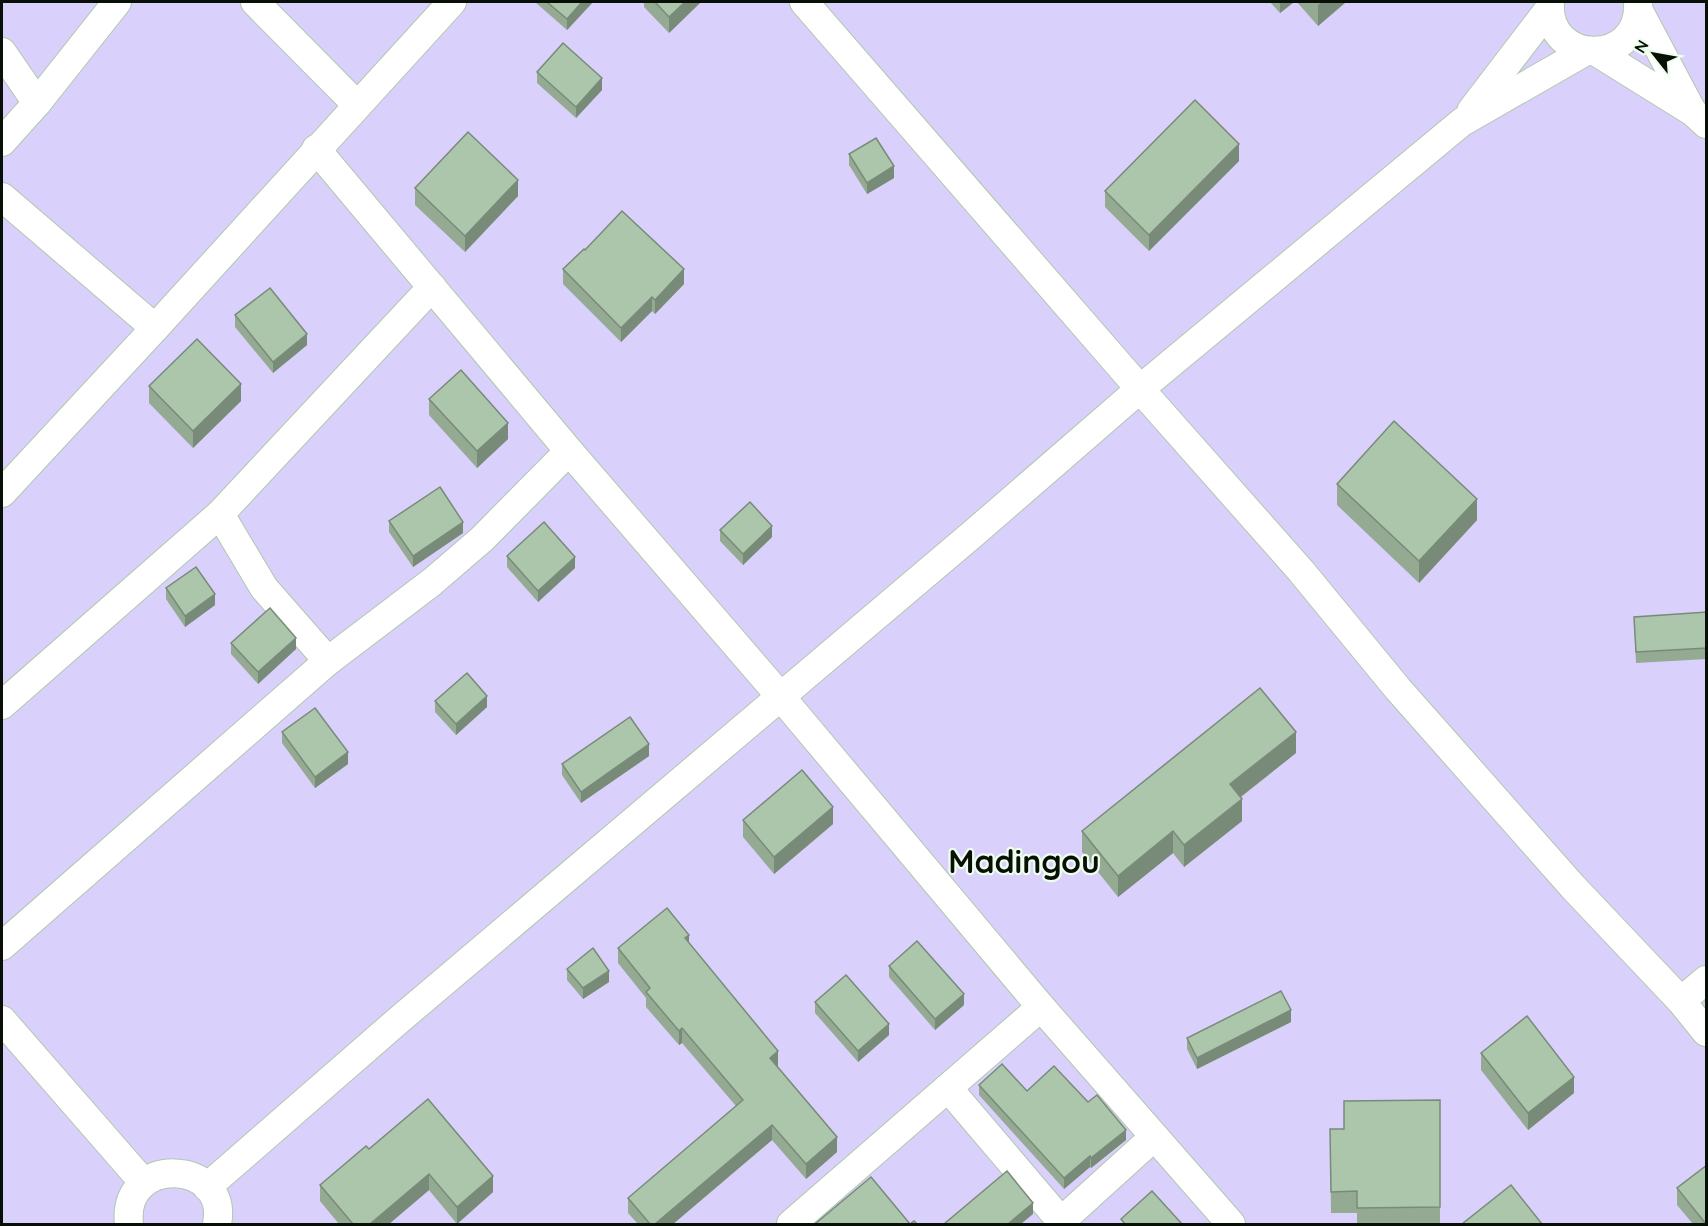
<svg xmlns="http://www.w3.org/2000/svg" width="1708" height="1226" viewBox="0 0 1708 1226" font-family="Quicksand,sans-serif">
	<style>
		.grass { fill: #d9d0fc }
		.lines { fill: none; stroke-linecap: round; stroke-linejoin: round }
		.minor-casing { stroke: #afc9ae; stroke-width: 30 }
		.minor { stroke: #fff; stroke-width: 28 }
		.wall { fill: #94aa93 }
		.shaded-wall { fill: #788b78 }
		.building { fill: #acc6ab; stroke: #788b78; stroke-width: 1.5 }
		.labels { text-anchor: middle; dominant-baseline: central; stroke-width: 4.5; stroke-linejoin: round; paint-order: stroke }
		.town-label { font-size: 32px; font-weight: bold; fill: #070f07; stroke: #eefeed }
	</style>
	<rect width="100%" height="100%" fill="#d9f4d8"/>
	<rect class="grass" x="2" y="2" width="1704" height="1222"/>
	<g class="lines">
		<defs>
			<g id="minor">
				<polyline points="255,2 357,105"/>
				<polyline points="804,2 1140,389 1301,571 1398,689 1573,887 1681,1001 1706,1032"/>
				<path d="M1550,2C1545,66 1642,68 1638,2"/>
				<polyline points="1639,11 1692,111"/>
				<polyline points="1595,51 1693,112 1706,124"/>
				<polyline points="2,52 37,103"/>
				<polyline points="1471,111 1549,9"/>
				<polyline points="2,142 37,103 117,2"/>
				<polyline points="316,149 569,451 781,697 1041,1007 1231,1224"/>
				<polyline points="2,197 155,328"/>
				<polyline points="2,493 155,328 452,2"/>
				<polyline points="220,514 264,588 328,661"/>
				<polyline points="2,705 220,514 432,287"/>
				<polyline points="2,946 328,661 432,582 482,539 569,451"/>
				<polyline points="1681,1001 1706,980"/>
				<polyline points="2,1020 144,1183"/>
				<polyline points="948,1088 1061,1221"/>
				<polyline points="207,1187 400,1019 975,532 1140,389 1462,122 1586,51"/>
				<path d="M129,1224C121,1154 230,1159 217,1224"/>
				<polyline points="791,1224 1041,1007"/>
				<polyline points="1058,1224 1154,1137"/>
			</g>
		</defs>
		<use href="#minor" class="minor-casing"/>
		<use href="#minor" class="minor"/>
	</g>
	<g class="wall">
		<polygon points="535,2 593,2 567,30"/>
		<polygon points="644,2 701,2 669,33 644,7"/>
		<polygon points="1270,2 1294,2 1280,13"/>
		<polygon points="1297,2 1346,2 1318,26"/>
		<polygon points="537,72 602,90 576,118 537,83"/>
		<polygon points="849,154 894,178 867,194 849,165"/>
		<polygon points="1239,161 1149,251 1105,207 1105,191"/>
		<polygon points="415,188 518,196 465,252 415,205"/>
		<polygon points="585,250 684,284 655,314 652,311 621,342 563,284 563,269"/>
		<polygon points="235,315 307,345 273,373 235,327"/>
		<polygon points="149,386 241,401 193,448 149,403"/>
		<polygon points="429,399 508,439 477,468 429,415"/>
		<polygon points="1337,484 1477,520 1419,583 1337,505"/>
		<polygon points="389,521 463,533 413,567 389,532"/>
		<polygon points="720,530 772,537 743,565 720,541"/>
		<polygon points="507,556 575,568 538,602 507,567"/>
		<polygon points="166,588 215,605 185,627 166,599"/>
		<polygon points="1707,612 1707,659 1636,663 1634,617"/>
		<polygon points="231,643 296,649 258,684 231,654"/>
		<polygon points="435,701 487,707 456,735 435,712"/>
		<polygon points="282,732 348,764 315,788 282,743"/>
		<polygon points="1296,753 1241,797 1242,821 1184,867 1173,853 1118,897 1082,852 1082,831"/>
		<polygon points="649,756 581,803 562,775 562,764"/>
		<polygon points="743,820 833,824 774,874 743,837"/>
		<polygon points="689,944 778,1066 777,1067 837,1152 806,1179 772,1140 673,1224 638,1224 628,1213 628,1198 736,1106 682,1043 679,1045 646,1007 646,998 618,963 618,948"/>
		<polygon points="889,966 964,1005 935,1030 889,977"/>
		<polygon points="567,969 609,982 583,999 567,980"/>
		<polygon points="815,1002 889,1035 858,1062 815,1013"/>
		<polygon points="1291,1022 1197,1069 1187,1049 1187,1038"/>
		<polygon points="1481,1053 1574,1093 1528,1130 1481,1070"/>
		<polygon points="979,1085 1027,1091 1088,1102 1126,1140 1091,1168 1090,1167 1064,1189 979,1095"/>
		<polygon points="1440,1100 1440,1224 1357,1224 1357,1213 1331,1213 1330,1129 1344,1129"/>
		<polygon points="369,1149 493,1192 457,1224 429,1190 389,1224 339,1224 320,1201 320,1185"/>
		<polygon points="1677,1188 1707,1224 1693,1224 1677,1205"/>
	</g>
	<g class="shaded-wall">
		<polygon points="582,2 593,2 567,30 567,19"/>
		<polygon points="685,2 701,2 669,33 669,17"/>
		<polygon points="1280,2 1294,2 1280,13"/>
		<polygon points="1322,2 1346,2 1318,26 1318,5"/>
		<polygon points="602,78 602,90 576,118 576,107"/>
		<polygon points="1239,144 1239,161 1149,251 1149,235"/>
		<polygon points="894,166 894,178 867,194 867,183"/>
		<polygon points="518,180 518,196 465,252 465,236"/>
		<polygon points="684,269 684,284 655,314 655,300"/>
		<polygon points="652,297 652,311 621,342 621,328"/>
		<polygon points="307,334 307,345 273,373 273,362"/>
		<polygon points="241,384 241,401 193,448 193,431"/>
		<polygon points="508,423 508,439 477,468 477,451"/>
		<polygon points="1477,499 1477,520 1419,583 1419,561"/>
		<polygon points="463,522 463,533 413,567 413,556"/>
		<polygon points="772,526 772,537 743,565 743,554"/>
		<polygon points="575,557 575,568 538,602 538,591"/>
		<polygon points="215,594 215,605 185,627 185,616"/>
		<polygon points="296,638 296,649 258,684 258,672"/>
		<polygon points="487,696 487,707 456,735 456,724"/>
		<polygon points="1296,732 1296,753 1230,805 1230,784"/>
		<polygon points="649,744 649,756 581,803 581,792"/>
		<polygon points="348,752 348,764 315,788 315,777"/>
		<polygon points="1242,799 1242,821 1184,867 1184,845"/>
		<polygon points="833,807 833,824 774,874 774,857"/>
		<polygon points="1173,831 1173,853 1118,897 1118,876"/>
		<polygon points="689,935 689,950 685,938"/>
		<polygon points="609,971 609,982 583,999 583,988"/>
		<polygon points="964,994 964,1005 935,1030 935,1019"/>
		<polygon points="1291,1010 1291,1022 1197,1069 1197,1058"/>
		<polygon points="889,1024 889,1035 858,1062 858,1051"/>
		<polygon points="682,1028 682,1043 679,1045 679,1031"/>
		<polygon points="778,1051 778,1066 770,1073 770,1058"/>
		<polygon points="1574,1077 1574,1093 1528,1130 1528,1113"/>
		<polygon points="772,1125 772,1140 673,1224 655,1224"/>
		<polygon points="1126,1130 1126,1140 1091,1168 1091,1158"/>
		<polygon points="837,1137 837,1152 806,1179 806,1164"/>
		<polygon points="1090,1156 1090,1167 1064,1189 1064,1178"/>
		<polygon points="429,1174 429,1190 389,1224 370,1224"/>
		<polygon points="493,1176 493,1192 457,1224 457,1207"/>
		<polygon points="1033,1203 1033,1214 1021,1224 1008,1224"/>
	</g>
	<g class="building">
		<polygon points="547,2 582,2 567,19"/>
		<polygon points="655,2 685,2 669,17"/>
		<polygon points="563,43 602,78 576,107 537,72"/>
		<polygon points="1195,100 1239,144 1149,235 1105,191"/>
		<polygon points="468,132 518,180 465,236 415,188"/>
		<polygon points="876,138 894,166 867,183 849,154"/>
		<polygon points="622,211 684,269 655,300 652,297 621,328 563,269 584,249 585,250"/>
		<polygon points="270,288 307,334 273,362 235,315"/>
		<polygon points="197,339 241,384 193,431 149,386"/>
		<polygon points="461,370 508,423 477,451 429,399"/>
		<polygon points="1394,421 1477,499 1419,561 1337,484"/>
		<polygon points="440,487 463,522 413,556 389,521"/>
		<polygon points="750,502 772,526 743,554 720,530"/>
		<polygon points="544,522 575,557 538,591 507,556"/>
		<polygon points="196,567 215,594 185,616 166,588"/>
		<polygon points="270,608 296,638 258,672 231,643"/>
		<polygon points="1707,612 1707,648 1636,652 1634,617"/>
		<polygon points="467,673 487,696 456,724 435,701"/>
		<polygon points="1260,688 1296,732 1230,784 1242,799 1184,845 1173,831 1118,876 1082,831"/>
		<polygon points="315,708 348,752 315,777 282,732"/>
		<polygon points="630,717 649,744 581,792 562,764"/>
		<polygon points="802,770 833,807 774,857 743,820"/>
		<polygon points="667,908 689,935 685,938 778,1051 770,1058 837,1137 806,1164 772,1125 655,1224 650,1224 628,1198 743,1100 682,1028 679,1031 646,992 650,988 618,948"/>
		<polygon points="917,941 964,994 935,1019 889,966"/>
		<polygon points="593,948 609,971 583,988 567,969"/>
		<polygon points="846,975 889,1024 858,1051 815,1002"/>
		<polygon points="1281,991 1291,1010 1197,1058 1187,1038"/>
		<polygon points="1527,1016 1574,1077 1528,1113 1481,1053"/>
		<polygon points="1002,1064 1027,1091 1054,1066 1088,1102 1097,1095 1126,1130 1091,1158 1090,1156 1064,1178 979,1085"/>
		<polygon points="428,1099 493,1176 457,1207 429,1174 370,1224 353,1224 320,1185 366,1146 369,1149"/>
		<polygon points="1440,1100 1440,1207 1357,1208 1357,1191 1331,1192 1330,1129 1344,1129 1344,1101"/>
		<polygon points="1707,1165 1707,1224 1706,1224 1677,1188"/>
		<polygon points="1007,1171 1033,1203 1008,1224 944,1224"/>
		<polygon points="871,1177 910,1224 914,1221 917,1224 815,1224"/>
		<polygon points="1511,1185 1542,1224 1462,1224"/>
		<polygon points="1152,1191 1182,1224 1125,1224 1121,1219"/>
	</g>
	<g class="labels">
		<g class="town-label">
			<text x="1024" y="861">Madingou</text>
		</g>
	</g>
	<rect width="1708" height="1226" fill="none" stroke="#070f07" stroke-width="6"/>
	<g transform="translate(1654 54) rotate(301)" stroke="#eefeed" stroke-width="4.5" paint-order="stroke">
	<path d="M0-4.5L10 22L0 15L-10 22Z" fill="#070f07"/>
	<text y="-9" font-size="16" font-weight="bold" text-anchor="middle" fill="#070f07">N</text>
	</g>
</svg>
